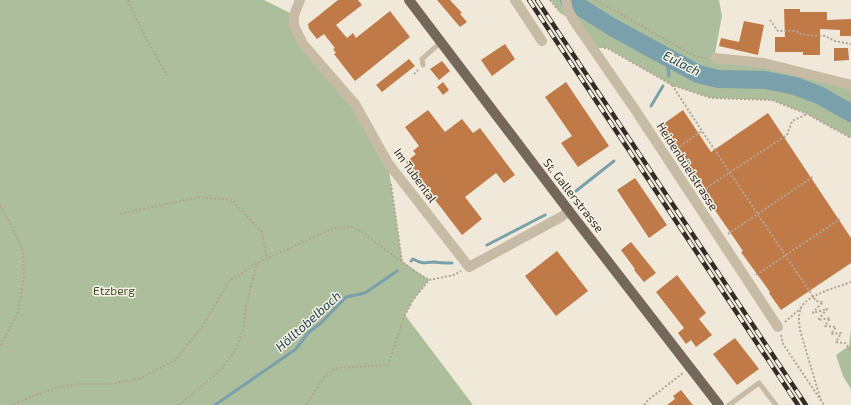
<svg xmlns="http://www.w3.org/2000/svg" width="851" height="405" viewBox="0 0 851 405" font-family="'Exo 2',sans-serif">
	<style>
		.green { fill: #acbe9b }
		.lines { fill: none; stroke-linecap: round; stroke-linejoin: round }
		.stream { stroke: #7aa1ab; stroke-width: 3 }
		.river { stroke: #7aa1ab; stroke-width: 18 }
		.building { fill: #bf7a48 }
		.path { stroke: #b3a591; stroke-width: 2; stroke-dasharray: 2 2; stroke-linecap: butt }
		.lane { stroke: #c7bba6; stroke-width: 5 }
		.street { stroke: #c7bba6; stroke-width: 10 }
		.primary { stroke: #756759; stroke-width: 10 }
		.rail-casing { stroke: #342d27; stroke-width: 4.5 }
		.rail { stroke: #f8f3e6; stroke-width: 3; stroke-dasharray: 9; stroke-linecap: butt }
		.labels { text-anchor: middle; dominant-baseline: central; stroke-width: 3; stroke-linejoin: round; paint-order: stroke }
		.street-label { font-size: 12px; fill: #342d27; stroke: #f8f3e6 }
		.park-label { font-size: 12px; fill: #3d502c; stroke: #f8f3e6 }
		.water-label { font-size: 13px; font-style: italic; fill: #1f4653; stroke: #f8f3e6 }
	</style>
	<rect width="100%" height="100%" fill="#f0e9da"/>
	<g class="green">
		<polygon points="0,0 264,0 294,15 294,26 355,104 388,163 402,261 429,280 413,300 405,315 473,405 0,405"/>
		<polygon points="551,0 719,0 722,16 714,58 851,85 851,138 807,114 772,100 711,98 672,85 607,48 593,48 574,21 560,13"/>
		<polygon points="851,329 851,389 843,376 836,355 849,346"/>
	</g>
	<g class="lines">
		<g class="stream">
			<polyline points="667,57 669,76"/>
			<polyline points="651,106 663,86"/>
			<polyline points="576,191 614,161"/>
			<polyline points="487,245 545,215"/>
			<path d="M411,261L413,259C424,265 424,262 435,262C441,263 446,263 452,263"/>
			<polyline points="215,405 296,349 308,333 322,322 346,297 365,293 397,271"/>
		</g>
		<polyline class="river" points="569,0 612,27 698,74 718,79 765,80 795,86 819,95 851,113"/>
	</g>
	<g class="building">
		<polygon points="338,0 358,0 362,5 336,25 347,38 353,33 356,38 390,11 410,37 355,81 334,54 336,53 333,49 335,48 324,34 317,39 309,29 308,24"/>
		<polygon points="437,0 450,0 462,13 460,14 467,22 460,27"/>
		<polygon points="784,9 800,9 800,12 827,12 827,20 851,19 851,36 840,36 840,30 820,29 820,55 803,55 803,52 775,52 775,37 785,37"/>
		<polygon points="744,21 764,25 758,55 719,46 721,38 739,42"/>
		<polygon points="505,44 515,59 492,76 481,60"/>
		<polygon points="834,48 848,48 849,60 834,61"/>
		<polygon points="409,59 415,66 382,92 376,85"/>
		<polygon points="442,61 450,71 439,80 430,69"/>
		<polygon points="443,82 449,90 443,95 437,87"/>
		<polygon points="566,82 609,146 578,167 561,143 572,136 545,97"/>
		<polygon points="428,110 445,132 462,119 473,133 480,128 515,175 504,183 496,173 465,197 482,219 462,235 406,162 416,154 413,151 419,146 405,127"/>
		<polygon points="683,110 711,152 768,113 851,238 851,263 781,310 769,293 770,292 741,252 743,251 686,168 688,167 659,127"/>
		<polygon points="635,178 667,225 649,238 617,190"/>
		<polygon points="631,242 656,273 644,282 634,270 635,269 621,250"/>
		<polygon points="557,251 588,291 556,316 525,276"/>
		<polygon points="677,275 706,313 699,319 712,335 696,347 691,340 686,344 678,333 684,328 656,292"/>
		<polygon points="735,338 759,369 737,385 713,354"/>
		<polygon points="681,390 693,405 667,405 675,399 673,396"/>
	</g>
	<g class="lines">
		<g class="path">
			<polyline points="128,0 142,30 167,76"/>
			<polyline points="550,0 558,10"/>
			<polyline points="596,0 696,57 706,58"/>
			<polyline points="770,20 778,31 796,31 802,35 825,36 835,41 851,44"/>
			<polyline points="604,48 607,48 672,85 711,98 772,100 807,114 851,138"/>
			<polyline points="414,74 418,70"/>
			<polyline points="672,85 702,131 816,301 823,302 814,311 813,313 827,309 818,320 830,318 825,326 836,327 831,334 841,333 836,342 845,343 851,351"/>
			<polyline points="673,151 702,131"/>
			<polyline points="391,184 402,261"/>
			<polyline points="700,192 787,135 792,121 807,114"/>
			<polyline points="0,206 11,224 23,251 24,277 18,312 0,346"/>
			<polyline points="120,214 199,197 232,200 262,232 267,258"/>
			<polyline points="728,234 814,176"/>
			<polyline points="756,275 840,219"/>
			<polyline points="785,322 801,308"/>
			<polyline points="781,335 783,344 824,405"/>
			<path d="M821,401L800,330C799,323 798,315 801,308C806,295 838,287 851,282"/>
			<polyline points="10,405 58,387 77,384 111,384 141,378 175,360 202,327 229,281 257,263 334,228 352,227 362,232 417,273 429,280"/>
			<polyline points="179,405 222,369 236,349 244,327 246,305 257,264"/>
			<polyline points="306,405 324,377 336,368 388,365 405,315 413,300 429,280 454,275 461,271"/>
			<polyline points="644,405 648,400 683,373"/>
			<polyline points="789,405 790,405"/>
		</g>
		<g class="lane">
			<polyline points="423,65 422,59 441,42"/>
			<polyline points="729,405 759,383 776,405"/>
		</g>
		<g class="street">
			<polyline points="300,0 294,15 294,26 303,44 355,104 388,163 469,267 561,217 569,211"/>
			<polyline points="515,0 542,41"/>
			<polyline points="566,0 568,10 574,21 636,111 778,327"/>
			<polyline points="715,58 764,63 851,85"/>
		</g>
		<polyline class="primary" points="409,0 569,211 719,405"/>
		<defs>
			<g id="rail">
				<polyline points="529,0 798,405"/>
				<polyline points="537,0 806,405"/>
			</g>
		</defs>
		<use href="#rail" class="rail-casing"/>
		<use href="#rail" class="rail"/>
	</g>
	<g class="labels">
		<g class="street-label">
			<text transform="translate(688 166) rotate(57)">Heidenbüelstrasse</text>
			<text transform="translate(416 175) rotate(54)">Im Tubental</text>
			<text transform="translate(574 195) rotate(52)">St. Gallerstrasse</text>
		</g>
		<g class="park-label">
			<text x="114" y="290">Etzberg</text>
		</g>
		<g class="water-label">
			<text transform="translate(682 63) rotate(27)">Eulach</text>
			<text transform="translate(308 321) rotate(-42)">Hölltobelbach</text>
		</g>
	</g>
</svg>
